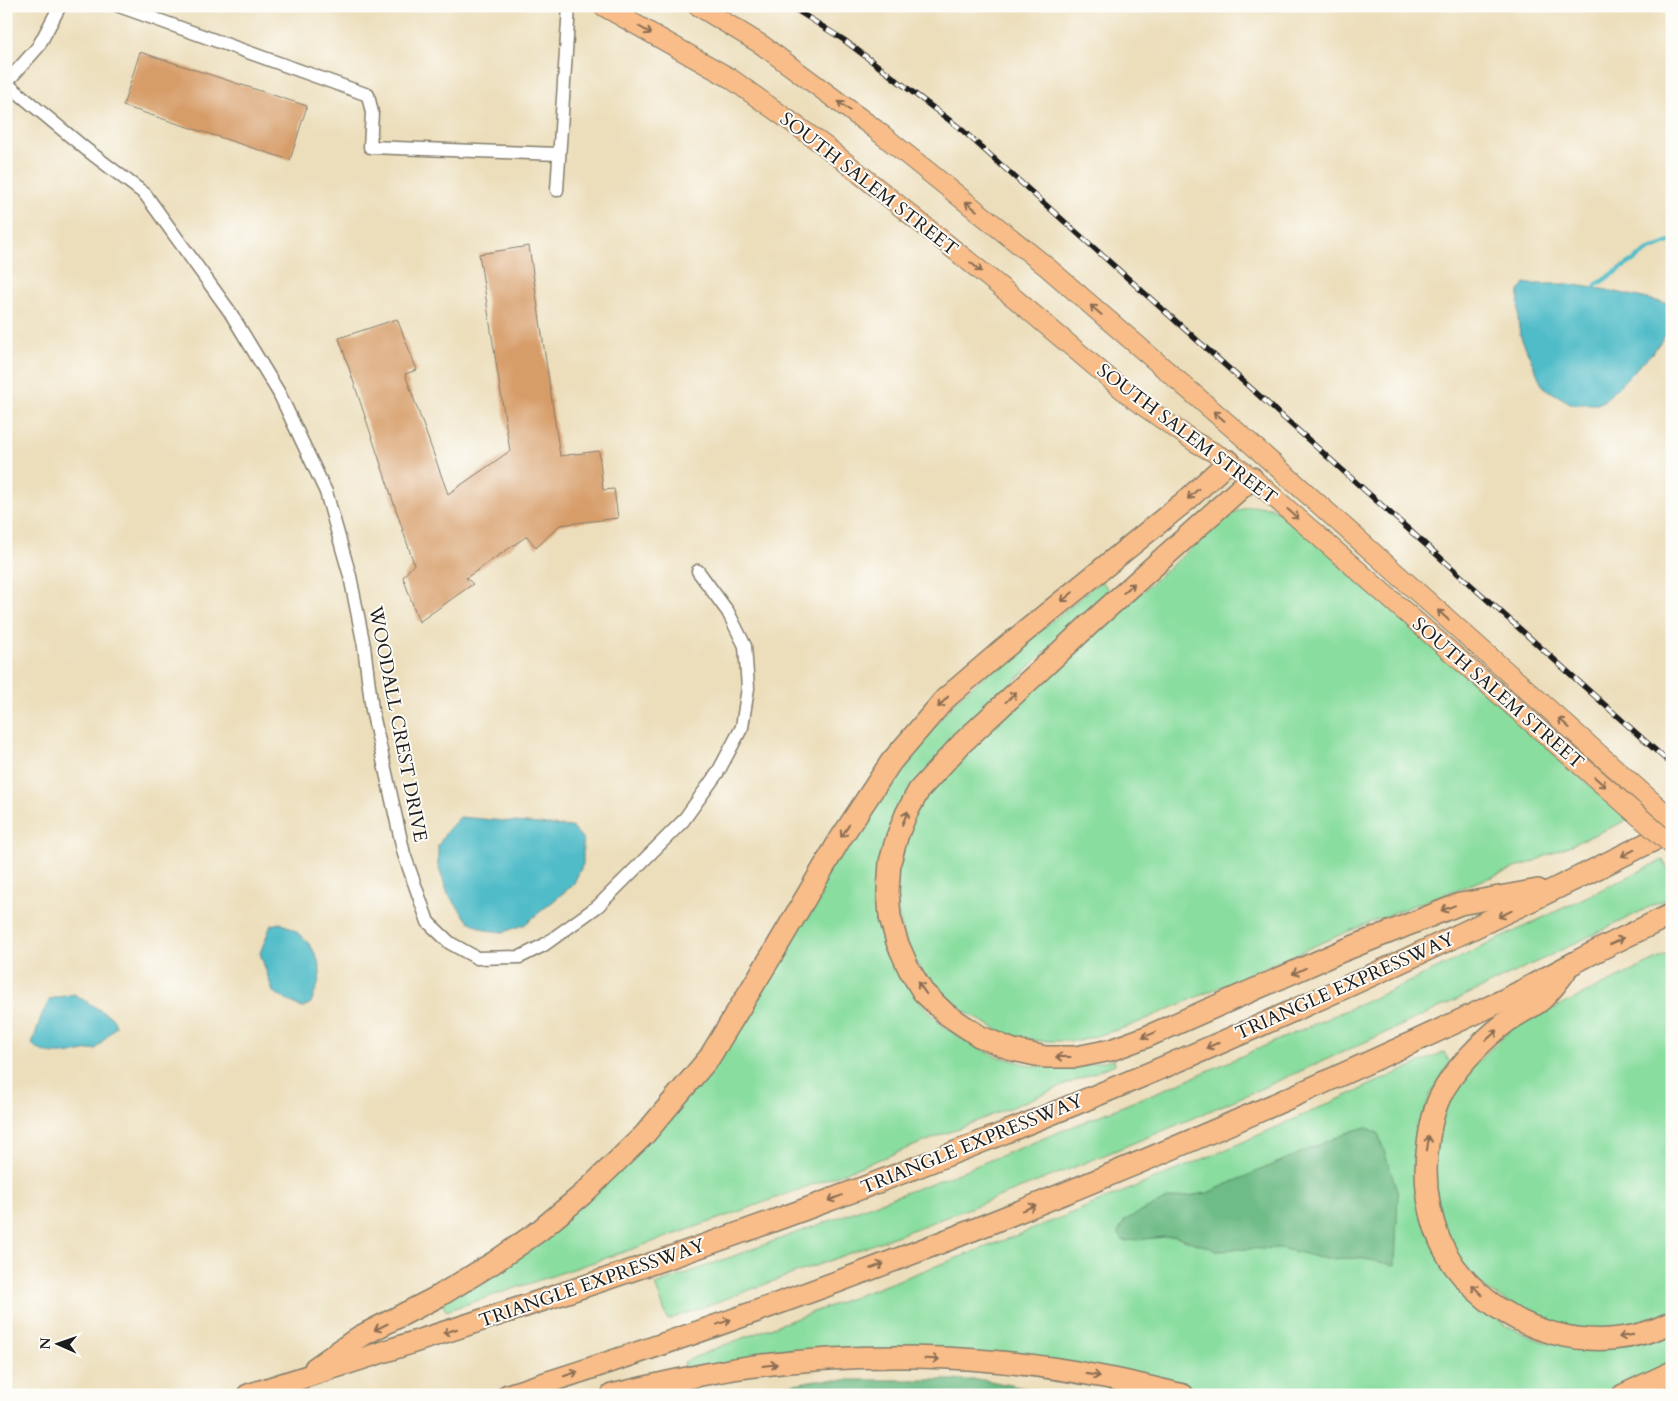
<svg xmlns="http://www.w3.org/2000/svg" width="1678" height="1401" viewBox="0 0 1678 1401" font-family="Cardo,serif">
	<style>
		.green { fill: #88dd9f; stroke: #527c5e }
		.forest { fill: #6ebc86; stroke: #456c51 }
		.water { fill: #4fbcc8; stroke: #366c72 }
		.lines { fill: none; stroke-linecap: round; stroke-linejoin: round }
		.stream { stroke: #4fbcc8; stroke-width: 4.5 }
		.building { fill: #d79d69 }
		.minor-casing { stroke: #847d6c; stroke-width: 15 }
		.primary-casing { stroke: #847d6c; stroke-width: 21 }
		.motorway-casing { stroke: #847d6c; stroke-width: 24 }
		.minor { stroke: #fff; stroke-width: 12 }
		.primary { stroke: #f8bd88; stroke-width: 19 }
		.motorway { stroke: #f8bd88; stroke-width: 21 }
		.rail-casing { stroke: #1c1c1c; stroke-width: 5.5 }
		.rail { stroke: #fdfcf7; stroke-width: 4; stroke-dasharray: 11; stroke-linecap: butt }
		.primary-bridge-casing { stroke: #847d6c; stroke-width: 21; stroke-linecap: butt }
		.primary-bridge { stroke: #f8bd88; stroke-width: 19 }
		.oneway { stroke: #8a6c52 }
		.labels { text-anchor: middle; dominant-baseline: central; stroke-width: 4; stroke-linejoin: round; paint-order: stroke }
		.street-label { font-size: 19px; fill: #1c1c1c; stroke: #fdfcf7 }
	</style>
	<rect width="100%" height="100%" fill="#fdfcf7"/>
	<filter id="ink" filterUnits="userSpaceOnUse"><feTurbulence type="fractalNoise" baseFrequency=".02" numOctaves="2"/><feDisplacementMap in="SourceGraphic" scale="10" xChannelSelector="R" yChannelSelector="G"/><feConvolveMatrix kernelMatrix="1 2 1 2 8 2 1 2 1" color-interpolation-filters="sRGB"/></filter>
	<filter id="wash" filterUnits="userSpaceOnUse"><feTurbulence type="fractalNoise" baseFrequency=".0096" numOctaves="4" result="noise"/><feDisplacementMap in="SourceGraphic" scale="20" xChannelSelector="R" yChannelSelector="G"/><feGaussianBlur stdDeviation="1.12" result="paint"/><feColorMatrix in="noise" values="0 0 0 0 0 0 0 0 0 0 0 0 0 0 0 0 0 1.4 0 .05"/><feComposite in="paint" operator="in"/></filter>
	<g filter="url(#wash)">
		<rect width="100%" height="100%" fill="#ecdebb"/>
		<g class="green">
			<polygon points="1249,506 1270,507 1292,518 1628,820 1532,862 1401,910 1342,934 1130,1026 1079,1041 1039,1041 1002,1032 967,1013 933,988 912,956 899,917 896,875 906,834 924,796 963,752 1227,516"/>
			<path d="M1101,581L1110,591L950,742L882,858L921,1003L943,1026L969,1043L996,1056L1033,1066L1074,1067L1114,1059L1115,1064C993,1116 868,1165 743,1210C645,1246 545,1278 446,1311L442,1302L641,1149L890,777L959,697Z"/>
			<path d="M1663,860L1672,877V896C1510,976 1346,1053 1179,1124C1012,1195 839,1257 668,1320L655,1285L956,1174L1194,1077L1401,986Z"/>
			<polygon points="1672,952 1672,1312 1623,1330 1585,1332 1550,1326 1486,1290 1461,1262 1446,1233 1437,1203 1433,1164 1438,1130 1449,1099 1464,1075 1511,1029"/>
			<polygon points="1444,1052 1450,1063 1430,1095 1420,1127 1417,1166 1447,1273 1475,1303 1507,1326 1541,1341 1583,1349 1672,1332 1672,1362 1639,1379 1600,1395 1220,1395 1132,1375 1048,1360 685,1368 684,1362 719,1347 846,1300 1023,1233 1225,1150"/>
		</g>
		<g class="forest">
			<polygon points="1366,1127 1378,1133 1398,1193 1395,1265 1359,1258 1325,1259 1280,1248 1216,1250 1175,1236 1124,1241 1118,1233 1125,1220 1167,1199 1207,1193 1349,1132"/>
			<polygon points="816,1380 985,1380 1059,1395 736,1395"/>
		</g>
		<g class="water">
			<polygon points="1525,284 1569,284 1607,290 1666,303 1672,305 1672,326 1653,352 1605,400 1598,404 1572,404 1543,387 1520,335 1518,320 1519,291"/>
			<polygon points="460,817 572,827 583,839 583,864 573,885 524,925 503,932 485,930 468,921 448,894 438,866 438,846 447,831"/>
			<path d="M280,923C301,931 319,950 320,972C320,982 314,994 311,1003L302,1008L273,992L260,953L271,925Z"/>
			<path d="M74,994L113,1018L116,1026L96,1049C75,1052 48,1061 32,1044L42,1014L50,999Z"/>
		</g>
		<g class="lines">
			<polyline class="stream" points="1593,294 1594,288 1596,285 1649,250 1672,241"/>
		</g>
		<g id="blocks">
			<g class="building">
				<polygon points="140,52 307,106 290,160 123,106"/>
				<polygon points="529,246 560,456 599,451 603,490 614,489 618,518 560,525 536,548 527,536 466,578 473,584 419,622 403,577 414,564 339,338 397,319 417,370 405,374 448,494 510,451 479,254"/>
			</g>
		</g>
	</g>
	<g filter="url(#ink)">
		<use href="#blocks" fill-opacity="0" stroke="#847d6c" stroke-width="1"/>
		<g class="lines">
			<defs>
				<g id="minor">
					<polyline points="119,6 368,95 372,113 370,147 559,154"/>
					<polyline points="6,83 87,150 145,194 230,312 279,393 326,492 350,576 364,646 372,710 404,854 428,922 450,943 477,958 520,957 544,945 598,906 683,821 718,772 742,727 748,688 745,646 728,612 698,571"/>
					<polyline points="6,83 38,47 60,6"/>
					<polyline points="557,190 569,6"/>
				</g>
				<g id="primary">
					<polyline points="603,6 730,78 825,146 1013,297 1136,401 1195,442 1229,461 1252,478 1634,812"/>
					<polyline points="698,6 762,45 875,129 1047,267 1249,442 1672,819"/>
				</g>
				<g id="motorway">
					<polyline points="1252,478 1093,621 962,743 919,790 906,814 897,837 890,862 888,891 890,917 897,942 909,969 923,992 946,1014 979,1036 1013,1050 1045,1057 1076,1057 1111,1050 1146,1037 1342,951 1460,904 1538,890"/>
					<path d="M1565,972C1558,981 1550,993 1540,1001C1529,1009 1516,1015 1505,1023C1482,1041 1453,1070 1440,1097C1433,1111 1430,1129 1428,1144C1422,1185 1430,1233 1455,1267C1504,1333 1598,1360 1672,1322"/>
					<polyline points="315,1368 359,1337 439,1296 493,1263 539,1231 583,1194 645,1134 709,1058 775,950 839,841 891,762 945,699 1001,651 1188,499 1229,461"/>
					<path d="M248,1395C434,1336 620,1277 803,1210C1100,1101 1390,973 1672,831"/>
					<path d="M508,1395C844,1289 1172,1156 1491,1006C1518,994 1543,979 1570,965C1603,947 1638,931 1672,914"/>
					<path d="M612,1395C652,1385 693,1376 734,1369C852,1351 981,1353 1098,1376C1127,1381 1155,1388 1183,1395"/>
					<polyline points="1623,1395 1672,1372"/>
				</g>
			</defs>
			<use href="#minor" class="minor-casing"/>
			<use href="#primary" class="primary-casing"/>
			<use href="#motorway" class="motorway-casing"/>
			<use href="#minor" class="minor"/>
			<use href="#primary" class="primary"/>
			<use href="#motorway" class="motorway"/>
			<defs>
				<polyline id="rail" points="790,6 844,40 961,129 1672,765"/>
			</defs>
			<use href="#rail" class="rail-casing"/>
			<use href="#rail" class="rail"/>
			<defs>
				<polyline id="primary-bridge" points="1634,812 1672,845"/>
			</defs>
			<use href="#primary-bridge" class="primary-bridge-casing"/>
			<use href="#primary-bridge" class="primary-bridge"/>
		</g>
		<defs><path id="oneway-shaft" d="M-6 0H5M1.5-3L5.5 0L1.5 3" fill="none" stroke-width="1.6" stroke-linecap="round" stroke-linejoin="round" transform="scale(1.25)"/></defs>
		<g class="oneway">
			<use href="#oneway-shaft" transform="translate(645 30) rotate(30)"/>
			<use href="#oneway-shaft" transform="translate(844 106) rotate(-143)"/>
			<use href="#oneway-shaft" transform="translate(971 206) rotate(-141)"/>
			<use href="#oneway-shaft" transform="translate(976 267) rotate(39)"/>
			<use href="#oneway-shaft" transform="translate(1096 310) rotate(-139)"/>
			<use href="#oneway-shaft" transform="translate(1219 416) rotate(-139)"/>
			<use href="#oneway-shaft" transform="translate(1193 494) rotate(137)"/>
			<use href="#oneway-shaft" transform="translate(1293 514) rotate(41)"/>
			<use href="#oneway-shaft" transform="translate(1129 588) rotate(-42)"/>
			<use href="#oneway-shaft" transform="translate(1067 597) rotate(141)"/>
			<use href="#oneway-shaft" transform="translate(1443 615) rotate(-138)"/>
			<use href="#oneway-shaft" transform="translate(1011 697) rotate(-43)"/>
			<use href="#oneway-shaft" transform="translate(943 702) rotate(133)"/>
			<use href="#oneway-shaft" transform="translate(1564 723) rotate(-138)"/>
			<use href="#oneway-shaft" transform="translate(1600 782) rotate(41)"/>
			<use href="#oneway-shaft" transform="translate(905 818) rotate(-67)"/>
			<use href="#oneway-shaft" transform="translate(845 831) rotate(123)"/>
			<use href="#oneway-shaft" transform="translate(1628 853) rotate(153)"/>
			<use href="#oneway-shaft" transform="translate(1448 908) rotate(159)"/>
			<use href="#oneway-shaft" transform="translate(1505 914) rotate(154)"/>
			<use href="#oneway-shaft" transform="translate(1617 941) rotate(-26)"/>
			<use href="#oneway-shaft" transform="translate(1299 971) rotate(156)"/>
			<use href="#oneway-shaft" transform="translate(922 988) rotate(-125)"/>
			<use href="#oneway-shaft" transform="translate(1149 1035) rotate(158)"/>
			<use href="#oneway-shaft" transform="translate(1492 1035) rotate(-41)"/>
			<use href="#oneway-shaft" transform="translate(1213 1045) rotate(156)"/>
			<use href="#oneway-shaft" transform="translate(1063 1057) rotate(-180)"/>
			<use href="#oneway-shaft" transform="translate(1428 1143) rotate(-82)"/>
			<use href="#oneway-shaft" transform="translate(835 1198) rotate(159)"/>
			<use href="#oneway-shaft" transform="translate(1029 1208) rotate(-22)"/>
			<use href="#oneway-shaft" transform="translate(877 1266) rotate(-20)"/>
			<use href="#oneway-shaft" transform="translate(1477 1290) rotate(-134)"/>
			<use href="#oneway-shaft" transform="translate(724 1322) rotate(-20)"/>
			<use href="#oneway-shaft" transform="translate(381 1327) rotate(154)"/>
			<use href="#oneway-shaft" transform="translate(450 1331) rotate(162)"/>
			<use href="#oneway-shaft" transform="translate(1626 1336) rotate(170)"/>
			<use href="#oneway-shaft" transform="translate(932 1359) rotate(2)"/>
			<use href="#oneway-shaft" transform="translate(770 1365) rotate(-7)"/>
			<use href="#oneway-shaft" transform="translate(571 1374) rotate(-18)"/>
			<use href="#oneway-shaft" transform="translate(1093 1375) rotate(9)"/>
		</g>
	</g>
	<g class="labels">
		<g class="street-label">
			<text transform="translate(869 184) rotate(38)">SOUTH SALEM STREET</text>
			<text transform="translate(1187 434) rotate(37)">SOUTH SALEM STREET</text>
			<text transform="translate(1498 693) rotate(41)">SOUTH SALEM STREET</text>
			<text transform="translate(398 724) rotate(79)">WOODALL CREST DRIVE</text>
			<text transform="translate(1345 986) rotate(-24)">TRIANGLE EXPRESSWAY</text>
			<text transform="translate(972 1144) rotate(-22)">TRIANGLE EXPRESSWAY</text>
			<text transform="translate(592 1283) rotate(-19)">TRIANGLE EXPRESSWAY</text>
		</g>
	</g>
	<rect width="1678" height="1401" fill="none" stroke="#fdfcf7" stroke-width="25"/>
	<g transform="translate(58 1344) rotate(272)" stroke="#fdfcf7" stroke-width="4" paint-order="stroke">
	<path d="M0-4L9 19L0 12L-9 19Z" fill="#1c1c1c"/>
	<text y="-8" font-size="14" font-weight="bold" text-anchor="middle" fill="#1c1c1c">N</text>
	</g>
</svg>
